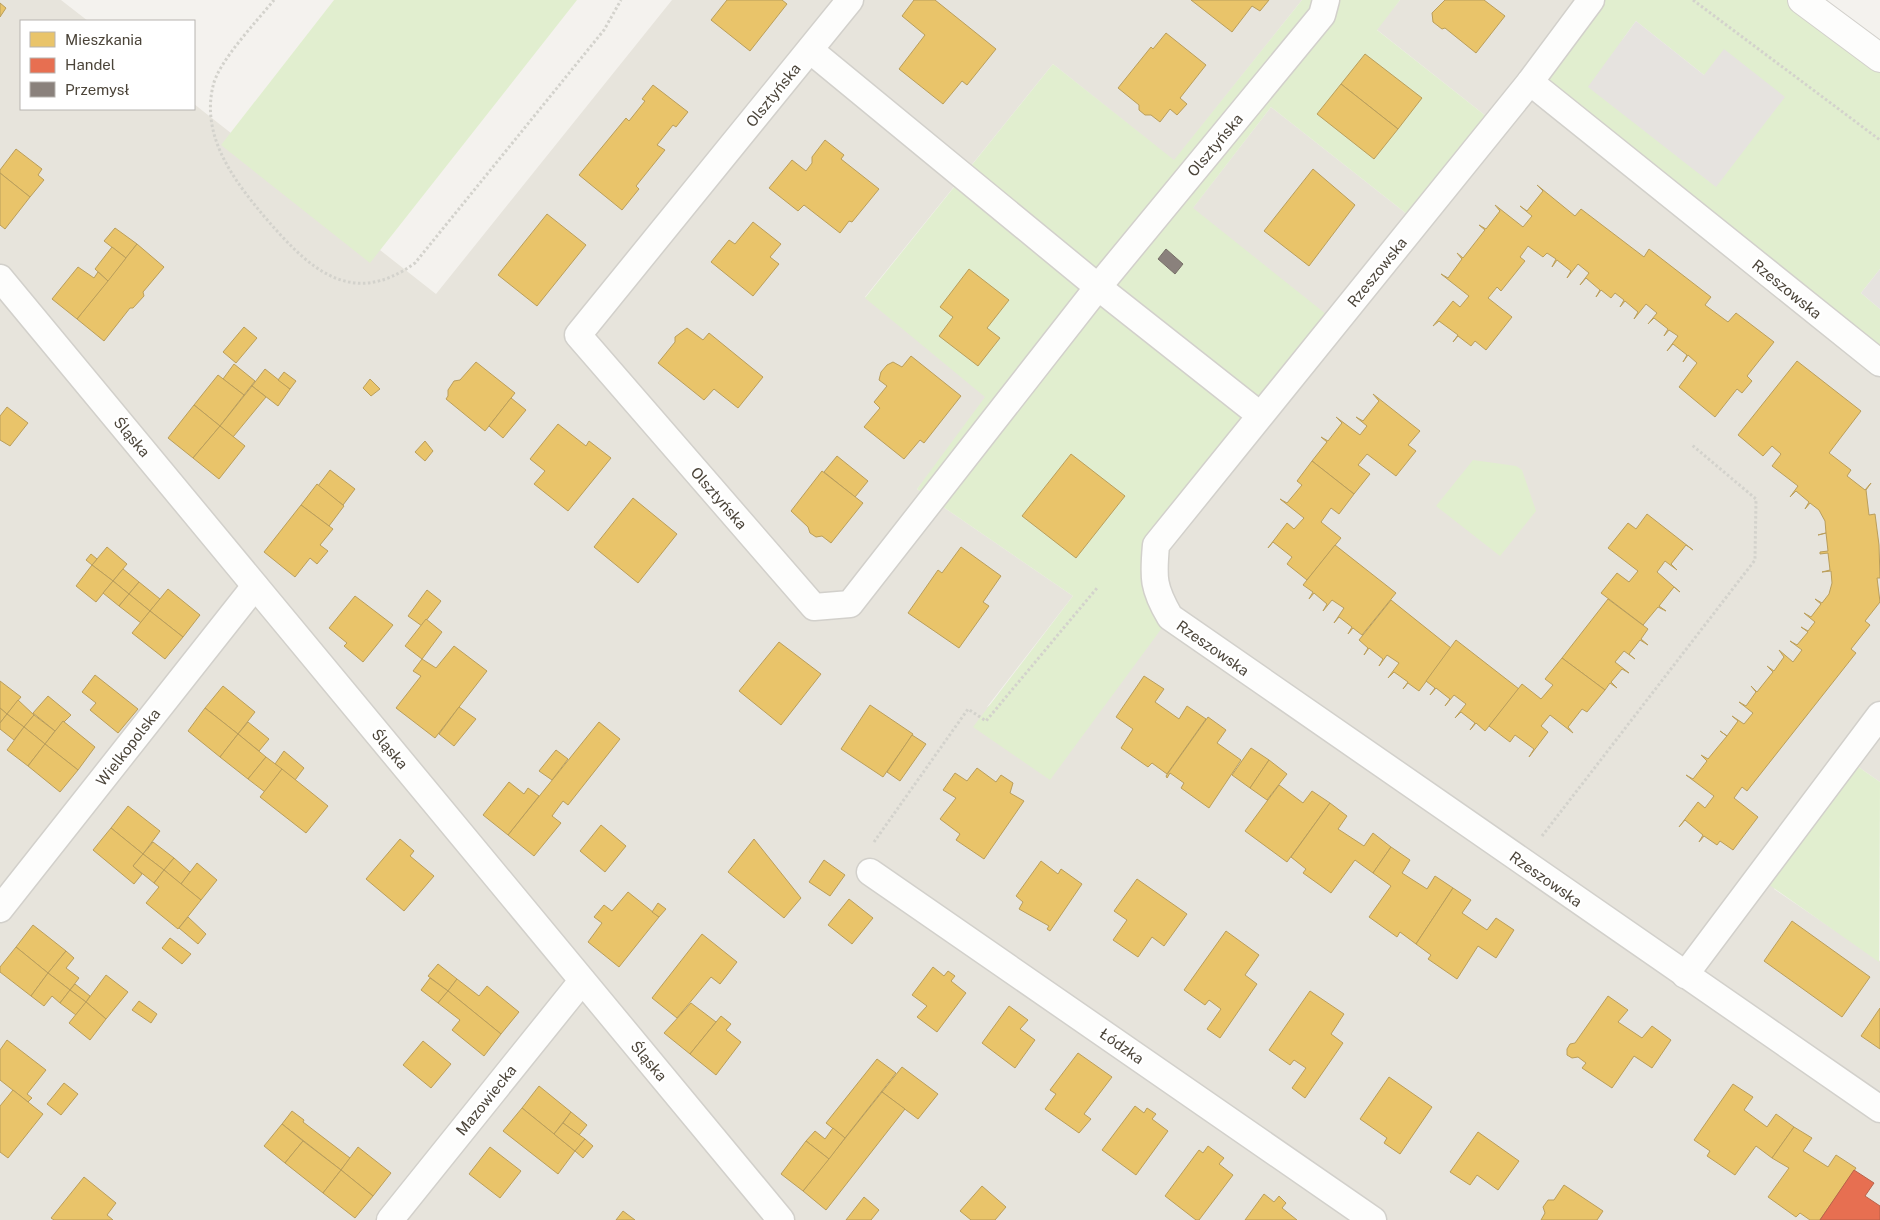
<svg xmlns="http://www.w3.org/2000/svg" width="1880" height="1220" viewBox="0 0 1880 1220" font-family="'Public Sans',sans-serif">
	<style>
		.residential { fill: #e7e4dc }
		.green { fill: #e1eecf; fill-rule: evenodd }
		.parking { fill: #e6e3df }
		.homes { fill: #e9c46a; stroke: #ba9e5b }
		.shops { fill: #e76f51; stroke: #b8624a }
		.industry { fill: #8a817c; stroke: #776f68 }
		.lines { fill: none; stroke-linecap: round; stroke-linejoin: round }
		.minor-casing { stroke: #d2d0cb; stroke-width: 29 }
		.tertiary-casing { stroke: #d2d0cb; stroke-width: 30 }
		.path { stroke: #d3d2cc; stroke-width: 3; stroke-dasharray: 2.5 2.5; stroke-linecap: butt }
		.minor { stroke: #fdfdfc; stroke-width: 26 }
		.tertiary { stroke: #fdfdfc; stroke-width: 28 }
		.labels { text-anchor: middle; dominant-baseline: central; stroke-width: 5; stroke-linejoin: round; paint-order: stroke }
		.street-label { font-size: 15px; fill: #4b4439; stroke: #fff }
	</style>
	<rect width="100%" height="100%" fill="#f4f2ee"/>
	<polygon class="residential" points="0,0 61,0 88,21 21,21 21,109 194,109 194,104 436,294 672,0 1302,0 1174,161 1053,64 865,297 989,399 917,489 1073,596 987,707 1157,596 1192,209 1271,107 1417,222 1496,124 1376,29 1400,0 1591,0 1880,363 1880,782 1847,759 1774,889 1880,961 1880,1220 0,1220"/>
	<g class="green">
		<polygon points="334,0 577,0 370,263 221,145"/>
		<polygon points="1302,0 1400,0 1377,30 1496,124 1417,222 1271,107 1193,208 1336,322 1156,545 1170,617 1050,780 973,727 1073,596 917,489 985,397 865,298 1053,64 1174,160"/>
		<path d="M1591,0H1802L1880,58V269L1861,293L1880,309V363L1530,82ZM1636,21L1704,75L1588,87Z"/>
		<polygon points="1473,460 1516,466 1522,470 1536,511 1500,556 1436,506"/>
		<polygon points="1847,759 1880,782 1879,962 1758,877"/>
	</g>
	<g class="parking">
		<polygon points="1636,21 1704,75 1724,49 1785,97 1716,187 1588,87"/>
		<polygon points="1880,269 1880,309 1861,293"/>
	</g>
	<g class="homes">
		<polygon points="727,0 782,0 787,4 750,51 711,20"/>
		<polygon points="914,0 935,0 996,49 967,85 962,81 943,104 899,69 925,35 902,16"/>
		<polygon points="1191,0 1269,0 1260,11 1252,6 1232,32"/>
		<polygon points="1445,0 1484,0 1505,16 1476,53 1445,28 1442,29 1433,22 1432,13"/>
		<polygon points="0,3 6,8 0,17"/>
		<polygon points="1166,33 1206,65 1180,98 1187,104 1177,115 1170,109 1160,122 1151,115 1145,115 1139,110 1139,105 1118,88 1151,47 1153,49"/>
		<polygon points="1365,54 1422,98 1398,129 1341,84"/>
		<polygon points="1341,84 1398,129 1374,159 1317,114"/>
		<polygon points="653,85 688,112 676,127 673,125 657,145 665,150 636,186 639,189 622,210 579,175 626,118 629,121 645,101 642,99"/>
		<polygon points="825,140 844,155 841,159 879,189 852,222 849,221 840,233 804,205 798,211 769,188 792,160 806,171 812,163 812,157"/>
		<polygon points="16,149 42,169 38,175 44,180 30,197 0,173 0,170"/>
		<polygon points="1313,169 1355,205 1309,266 1264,231"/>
		<polygon points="0,173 30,197 5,229 0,225"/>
		<polygon points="1537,185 1575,216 1581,209 1644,257 1649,249 1711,297 1705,305 1728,322 1736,313 1774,342 1747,376 1752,381 1742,393 1737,389 1715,417 1679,387 1697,363 1688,355 1683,362 1687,355 1673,344 1667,351 1678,336 1669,330 1664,336 1668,329 1654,318 1648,324 1657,313 1646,304 1634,319 1638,312 1625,301 1620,307 1624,300 1615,293 1611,298 1601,290 1596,297 1600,290 1586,278 1580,285 1589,273 1578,264 1567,278 1571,271 1557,260 1552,267 1556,259 1547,253 1543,257 1528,246 1520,257 1525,261 1501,291 1497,287 1488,298 1512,317 1486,350 1475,341 1471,346 1458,336 1453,342 1458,335 1439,321 1433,326 1453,301 1460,307 1469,296 1441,274 1448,278 1462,259 1457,253 1463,258 1485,230 1479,225 1486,229 1500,211 1495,205 1523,227 1532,216 1520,206 1527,211 1543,191"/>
		<polygon points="547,214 586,245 537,306 498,275"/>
		<polygon points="753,222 781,244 770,257 779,264 753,296 711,262 729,240 735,244"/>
		<polygon points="115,228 137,244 126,258 104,241"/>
		<polygon points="137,244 164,267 143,292 144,296 133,308 130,308 104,341 77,319"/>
		<polygon points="112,247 126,258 108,281 95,269"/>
		<polygon points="78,267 94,278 98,272 108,281 77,319 52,299"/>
		<polygon points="969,269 1009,300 987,328 1000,338 978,366 939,336 953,317 940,307"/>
		<polygon points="244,327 257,338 236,363 223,352"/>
		<polygon points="687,328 703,340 709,333 763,377 738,408 714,389 704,400 658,363 675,342 675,337"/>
		<polygon points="911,356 961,396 924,443 920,440 904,459 864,427 880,408 874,402 887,386 879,380 881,372 887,365 893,362 902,367"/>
		<polygon points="1797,361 1861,411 1829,453 1851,470 1847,476 1865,490 1871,483 1866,490 1869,515 1875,514 1879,545 1880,578 1877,578 1880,602 1865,621 1870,625 1851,649 1856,653 1747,791 1742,787 1734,798 1758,817 1733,850 1720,841 1717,845 1704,836 1699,842 1703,835 1685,820 1679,827 1698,802 1705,808 1714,796 1686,775 1693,779 1707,761 1701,755 1708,759 1717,748 1727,736 1720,731 1727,736 1738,721 1732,716 1744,724 1753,713 1739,702 1746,706 1756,692 1751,686 1757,692 1773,672 1767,666 1774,671 1784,657 1779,650 1793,662 1802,650 1790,641 1797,645 1808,632 1801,627 1808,631 1815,622 1804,613 1811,617 1821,604 1815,599 1822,603 1829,594 1832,583 1831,571 1822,572 1830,570 1828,553 1820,554 1820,552 1828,551 1826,533 1818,535 1826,533 1825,521 1819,510 1810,503 1805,509 1809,502 1796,491 1790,497 1798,486 1772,466 1781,454 1772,446 1763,456 1738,435"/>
		<polygon points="476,362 515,393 485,431 446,399 448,396 448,390 454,381 460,380"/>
		<polygon points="234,364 255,381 244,395 223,379"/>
		<polygon points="265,369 290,389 278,406 252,386"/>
		<polygon points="284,372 296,381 290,389 278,380"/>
		<polygon points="218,375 244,395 220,426 194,405"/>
		<polygon points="370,379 380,389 371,396 363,388"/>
		<polygon points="252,386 266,397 233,437 220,426"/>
		<polygon points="1373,394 1420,431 1408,445 1416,451 1396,476 1367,454 1358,465 1370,474 1354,494 1312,461 1327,442 1321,437 1328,441 1342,423 1336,417 1360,435 1367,426 1356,417 1363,421 1379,401"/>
		<polygon points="511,398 526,410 503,438 489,426"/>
		<polygon points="194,405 220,426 193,458 168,438"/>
		<polygon points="7,407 28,423 10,446 0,440 0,416"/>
		<polygon points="558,424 586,446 589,441 611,458 568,511 534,484 545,471 530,459"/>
		<polygon points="220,426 245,446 219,479 193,458"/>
		<polygon points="425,441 433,451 425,461 415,452"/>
		<polygon points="1071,454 1125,496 1076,558 1022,516"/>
		<polygon points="837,456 868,481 855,497 824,472"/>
		<polygon points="1312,461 1354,494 1339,514 1331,508 1321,522 1341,538 1307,580 1287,564 1292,557 1273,542 1268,548 1287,523 1294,529 1304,518 1280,499 1287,503 1302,485 1297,481"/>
		<polygon points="330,470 355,489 343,505 318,486"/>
		<polygon points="822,471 863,503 831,543 822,536 816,537 810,533 808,527 791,511"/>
		<polygon points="317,484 344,506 329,526 301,505"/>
		<polygon points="633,498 677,534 638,583 594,547"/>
		<polygon points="301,505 333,529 320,545 328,551 317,564 310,558 295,577 264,552"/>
		<polygon points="1647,514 1693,550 1686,545 1671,564 1677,570 1665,561 1657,572 1680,592 1674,587 1659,606 1666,611 1658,607 1643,625 1601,593 1617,573 1629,582 1638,571 1608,548 1628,523 1636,529"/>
		<polygon points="1335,545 1396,593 1362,635 1353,628 1348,634 1352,627 1339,617 1334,623 1344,608 1332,600 1323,611 1327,604 1314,593 1309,599 1313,592 1303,585"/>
		<polygon points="107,547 127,564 113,581 92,565"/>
		<polygon points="961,547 1001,576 983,602 989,606 959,648 908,613 938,570 942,573"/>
		<polygon points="91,554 97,559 92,565 86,560"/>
		<polygon points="92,565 113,581 96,602 76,586"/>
		<polygon points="123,569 139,582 129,594 113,581"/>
		<polygon points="113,581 129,594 119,606 103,593"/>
		<polygon points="139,582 160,599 150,611 129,594"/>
		<polygon points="168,589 200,615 183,637 150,611"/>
		<polygon points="427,590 441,601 422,626 408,616"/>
		<polygon points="129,594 150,611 141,623 119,606"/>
		<polygon points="355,596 393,625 363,662 344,646 347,643 329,628"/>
		<polygon points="1608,599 1648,629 1641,639 1648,645 1640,640 1629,654 1635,659 1624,651 1615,662 1629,673 1622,669 1611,682 1617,688 1610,683 1605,690 1562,658"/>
		<polygon points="1391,600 1451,648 1419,691 1408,683 1403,689 1408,682 1394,672 1388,678 1399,663 1387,655 1379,666 1383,659 1369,648 1364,655 1368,648 1359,640"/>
		<polygon points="150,611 183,637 165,659 132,633"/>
		<polygon points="426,619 442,632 422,659 405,646"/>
		<polygon points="1456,640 1519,689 1485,731 1476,723 1470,730 1475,723 1461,712 1455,718 1466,704 1454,695 1445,706 1450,699 1436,688 1430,695 1435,688 1426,681"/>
		<polygon points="779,642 821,674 781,725 739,691"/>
		<polygon points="454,646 487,671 435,738 396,708 421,676 413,671 422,659 436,668"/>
		<polygon points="1562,658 1605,690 1587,712 1582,709 1568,727 1573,733 1550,715 1541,726 1548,732 1529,757 1534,749 1515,735 1510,742 1489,726 1522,684 1541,699 1553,685 1545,679"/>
		<polygon points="95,675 138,709 118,733 90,710 96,703 82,692"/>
		<polygon points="1144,676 1164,689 1155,702 1179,719 1187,706 1206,719 1167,774 1152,763 1148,767 1121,748 1133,729 1116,717"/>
		<polygon points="0,681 21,697 7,714 0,708"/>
		<polygon points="223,686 255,712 238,734 205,708"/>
		<polygon points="48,696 71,715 55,731 33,713"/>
		<polygon points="18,700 34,715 24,727 7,714"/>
		<polygon points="870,705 913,734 883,777 841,749"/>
		<polygon points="459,707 476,719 454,746 439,734"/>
		<polygon points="0,708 7,714 0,723"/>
		<polygon points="205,708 238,734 220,757 188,731"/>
		<polygon points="7,714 24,727 14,740 0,729 0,723"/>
		<polygon points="34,715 55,731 45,744 24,727"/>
		<polygon points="1208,717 1226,730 1217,743 1241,760 1209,808 1181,788 1184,783 1170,773 1167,778 1166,776"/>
		<polygon points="63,721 95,747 78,770 45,744"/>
		<polygon points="248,722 269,739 259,751 238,734"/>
		<polygon points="599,722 620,739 568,805 563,801 552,816 561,823 534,856 508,835"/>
		<polygon points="24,727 45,744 28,766 7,750"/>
		<polygon points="238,734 266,757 248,779 220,757"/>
		<polygon points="912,735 926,744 900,781 887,772"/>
		<polygon points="45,744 78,770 60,792 28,766"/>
		<polygon points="1251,748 1269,760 1250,788 1232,775"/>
		<polygon points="556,750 568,759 552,780 539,771"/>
		<polygon points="284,751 304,768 295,780 275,764"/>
		<polygon points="266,757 282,769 265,792 248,779"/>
		<polygon points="1269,760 1287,774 1267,800 1250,788"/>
		<polygon points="977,768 996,782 1001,775 1013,783 1010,793 1024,801 984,859 956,840 960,834 940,819 956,798 943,790 955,773 967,781"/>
		<polygon points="282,769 328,806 306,833 260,797"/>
		<polygon points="509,782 524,794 528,788 539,796 508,835 483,815"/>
		<polygon points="1279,785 1303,803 1312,791 1330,803 1287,862 1245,831"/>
		<polygon points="1330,803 1347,816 1338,829 1364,846 1373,833 1391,847 1373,873 1355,860 1331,893 1303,873 1306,869 1291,857"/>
		<polygon points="128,806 160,831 143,854 111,828"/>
		<polygon points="601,825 626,846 605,872 580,851"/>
		<polygon points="111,828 143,854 133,866 142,874 134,884 93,850"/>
		<polygon points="400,839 414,851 410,856 434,876 404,911 366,879"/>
		<polygon points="754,839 801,898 784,918 728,872"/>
		<polygon points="153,842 174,858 164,870 143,854"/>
		<polygon points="1391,847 1410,860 1402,873 1427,889 1435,876 1453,888 1416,944 1400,932 1397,937 1369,917 1391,886 1373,873"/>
		<polygon points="143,854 164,870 154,883 133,866"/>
		<polygon points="174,858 190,872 181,884 164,870"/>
		<polygon points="824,860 845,875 830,896 809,882"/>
		<polygon points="1041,861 1058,874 1061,869 1082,884 1050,931 1047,929 1049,926 1019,909 1023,902 1016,896"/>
		<polygon points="197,863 217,880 201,900 181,884"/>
		<polygon points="164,870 201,900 178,929 146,903 159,887 154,883"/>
		<polygon points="1137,879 1187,914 1164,946 1152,937 1138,957 1113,940 1127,920 1114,911"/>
		<polygon points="1453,888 1471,900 1462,913 1487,930 1496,918 1514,930 1496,958 1478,946 1457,979 1428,959 1431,955 1416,944"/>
		<polygon points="628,892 659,917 619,967 588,942 602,923 594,917 604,905 612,911"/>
		<polygon points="849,899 873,918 852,944 828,925"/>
		<polygon points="658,903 666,909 659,917 652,912"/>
		<polygon points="188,917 206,934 198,944 179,928"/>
		<polygon points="1792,921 1870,977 1842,1017 1764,961"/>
		<polygon points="33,925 66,951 48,973 16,947"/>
		<polygon points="1226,931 1259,955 1245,975 1257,984 1220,1038 1207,1029 1221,1009 1209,1000 1205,1005 1184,990"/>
		<polygon points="702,934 737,962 720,984 711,977 677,1018 652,998"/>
		<polygon points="170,938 191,954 182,964 162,948"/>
		<polygon points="16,947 48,973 31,996 0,972 0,967"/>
		<polygon points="66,951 74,958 66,968 79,978 70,990 48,973"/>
		<polygon points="438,964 457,979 448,991 428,976"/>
		<polygon points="933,967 944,976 948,971 955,976 951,981 966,993 937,1032 917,1017 927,1006 912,995"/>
		<polygon points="48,973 70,990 60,1003 52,996 44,1006 31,996"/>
		<polygon points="106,975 128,992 106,1019 86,1002"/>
		<polygon points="430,978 448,991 438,1003 421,990"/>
		<polygon points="457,979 479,996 487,986 519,1012 501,1034 448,991"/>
		<polygon points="75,984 90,996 86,1002 70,990"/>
		<polygon points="70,990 86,1002 76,1015 60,1003"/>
		<polygon points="448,991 501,1034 484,1056 452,1030 460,1020 438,1003"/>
		<polygon points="1310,991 1344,1014 1331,1034 1343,1043 1305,1098 1292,1088 1306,1068 1294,1060 1290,1065 1269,1050"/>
		<polygon points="1608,996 1628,1010 1618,1022 1642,1038 1652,1026 1671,1040 1652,1068 1634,1056 1612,1088 1582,1068 1586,1063 1578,1057 1572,1058 1567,1055 1567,1049 1570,1044 1575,1043"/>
		<polygon points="139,1001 157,1014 151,1023 132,1010"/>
		<polygon points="86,1002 106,1019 90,1040 69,1023"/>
		<polygon points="691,1003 716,1022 690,1054 664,1033"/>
		<polygon points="1009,1006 1028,1020 1020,1029 1035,1040 1015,1068 982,1043"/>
		<polygon points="1880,1008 1880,1049 1861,1036"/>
		<polygon points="721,1016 731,1024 726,1030 741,1042 716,1075 690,1054"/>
		<polygon points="7,1040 46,1070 27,1094 32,1098 28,1102 0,1080 0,1050"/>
		<polygon points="423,1041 451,1064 431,1088 403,1065"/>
		<polygon points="1078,1053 1112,1077 1084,1114 1091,1119 1079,1133 1045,1109 1056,1094 1050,1090"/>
		<polygon points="877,1059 896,1073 845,1138 826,1123"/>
		<polygon points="902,1067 938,1094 918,1119 882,1092"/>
		<polygon points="1389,1077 1432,1107 1400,1154 1384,1143 1387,1138 1360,1119"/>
		<polygon points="64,1083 78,1094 61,1115 47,1104"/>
		<polygon points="1733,1084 1753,1097 1744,1110 1767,1127 1776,1114 1794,1127 1772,1158 1756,1146 1735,1175 1707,1156 1710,1151 1694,1140"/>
		<polygon points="539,1086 571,1112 554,1134 522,1108"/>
		<polygon points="13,1090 43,1114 8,1158 0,1152 0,1106"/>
		<polygon points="882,1092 905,1109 826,1210 803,1191"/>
		<polygon points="1135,1106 1144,1113 1147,1108 1156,1114 1152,1119 1168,1131 1136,1175 1102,1150"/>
		<polygon points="522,1108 575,1151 558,1174 503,1131"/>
		<polygon points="292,1111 304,1120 303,1122 350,1158 341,1170 282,1124"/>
		<polygon points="571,1112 587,1125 579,1135 563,1123"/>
		<polygon points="563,1123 585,1139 575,1151 554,1134"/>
		<polygon points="282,1124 303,1141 285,1163 264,1146"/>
		<polygon points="1794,1127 1812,1138 1803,1151 1828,1167 1836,1155 1856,1168 1820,1220 1810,1220 1800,1213 1796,1217 1768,1197 1789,1168 1772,1158"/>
		<polygon points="833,1128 845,1138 829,1159 806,1141 815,1131 825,1139"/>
		<polygon points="1478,1132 1519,1161 1498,1190 1477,1175 1470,1185 1450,1172"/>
		<polygon points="585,1139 593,1146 583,1158 575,1151"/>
		<polygon points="303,1141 341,1170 323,1193 285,1163"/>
		<polygon points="806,1141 829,1159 803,1191 781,1174"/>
		<polygon points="1208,1146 1224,1158 1219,1164 1233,1175 1199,1220 1196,1220 1165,1196 1199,1150 1203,1153"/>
		<polygon points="358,1147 391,1173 373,1196 341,1170"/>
		<polygon points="490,1147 521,1171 500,1198 469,1174"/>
		<polygon points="341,1170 373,1196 355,1218 323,1193"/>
		<polygon points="84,1177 116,1203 107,1215 113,1220 54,1220 51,1218"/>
		<polygon points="1564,1185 1603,1211 1597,1220 1541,1220 1545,1213 1543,1207 1548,1200 1554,1200"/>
		<polygon points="982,1186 1006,1207 995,1220 971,1220 960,1211"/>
		<polygon points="1264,1194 1274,1202 1279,1196 1286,1203 1282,1208 1297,1220 1245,1220"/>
		<polygon points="864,1197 879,1210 871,1220 846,1220"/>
		<polygon points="623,1211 635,1220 616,1220"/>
	</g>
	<polygon class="shops" points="1854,1170 1874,1183 1865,1196 1880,1206 1880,1220 1820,1220"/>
	<polygon class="industry" points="1166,249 1183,264 1175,274 1158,259"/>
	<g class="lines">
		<defs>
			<g id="minor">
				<polyline points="850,0 578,335 814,607 850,604 1098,287 1322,15 1326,0"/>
				<path d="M1591,0L1530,82L1156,545C1153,578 1153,588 1170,617L1880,1109"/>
				<polyline points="810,50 1098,287 1260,415"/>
				<polyline points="1530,82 1880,363"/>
				<polyline points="0,278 781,1220"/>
				<polyline points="870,872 1373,1220"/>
				<polyline points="0,909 255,586"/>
				<polyline points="1685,975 1880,715"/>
				<polyline points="390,1220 582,981"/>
			</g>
			<polyline id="tertiary" points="1802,0 1880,58"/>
		</defs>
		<use href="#minor" class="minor-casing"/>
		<use href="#tertiary" class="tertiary-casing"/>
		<g class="path">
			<path d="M274,0C257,21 218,62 213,86C201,136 233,179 263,215C306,265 349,311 415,263L604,30L621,0"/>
			<polyline points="1693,0 1880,140"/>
			<polyline points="1542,836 1755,560 1756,499 1692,445"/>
			<polyline points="874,842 968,709 986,721 1097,588"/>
		</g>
		<use href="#minor" class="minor"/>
		<use href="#tertiary" class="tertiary"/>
	</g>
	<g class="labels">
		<g class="street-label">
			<text transform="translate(773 95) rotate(-51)">Olsztyńska</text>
			<text transform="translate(1215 145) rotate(-50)">Olsztyńska</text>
			<text transform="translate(1377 272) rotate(-51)">Rzeszowska</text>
			<text transform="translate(1787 289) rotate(39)">Rzeszowska</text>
			<text transform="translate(132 437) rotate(50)">Śląska</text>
			<text transform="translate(719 498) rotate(49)">Olsztyńska</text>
			<text transform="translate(1213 648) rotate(35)">Rzeszowska</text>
			<text transform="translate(128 747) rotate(-52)">Wielkopolska</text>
			<text transform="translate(390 749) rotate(50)">Śląska</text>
			<text transform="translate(1546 879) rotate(35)">Rzeszowska</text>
			<text transform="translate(1122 1046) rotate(35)">Łódzka</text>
			<text transform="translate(649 1061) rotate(50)">Śląska</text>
			<text transform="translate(486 1100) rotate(-51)">Mazowiecka</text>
		</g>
	</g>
	<rect x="20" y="20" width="175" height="90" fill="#ffffff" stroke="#b7b4b0"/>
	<rect x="30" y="32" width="25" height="15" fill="#e9c46a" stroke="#b7b4b0"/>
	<text x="65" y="45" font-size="15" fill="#4b4439">Mieszkania</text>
	<rect x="30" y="58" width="25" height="15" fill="#e76f51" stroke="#b7b4b0"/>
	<text x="65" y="70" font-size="15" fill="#4b4439">Handel</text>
	<rect x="30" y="82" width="25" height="15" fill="#8a817c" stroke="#b7b4b0"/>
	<text x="65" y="95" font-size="15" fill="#4b4439">Przemysł</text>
</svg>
